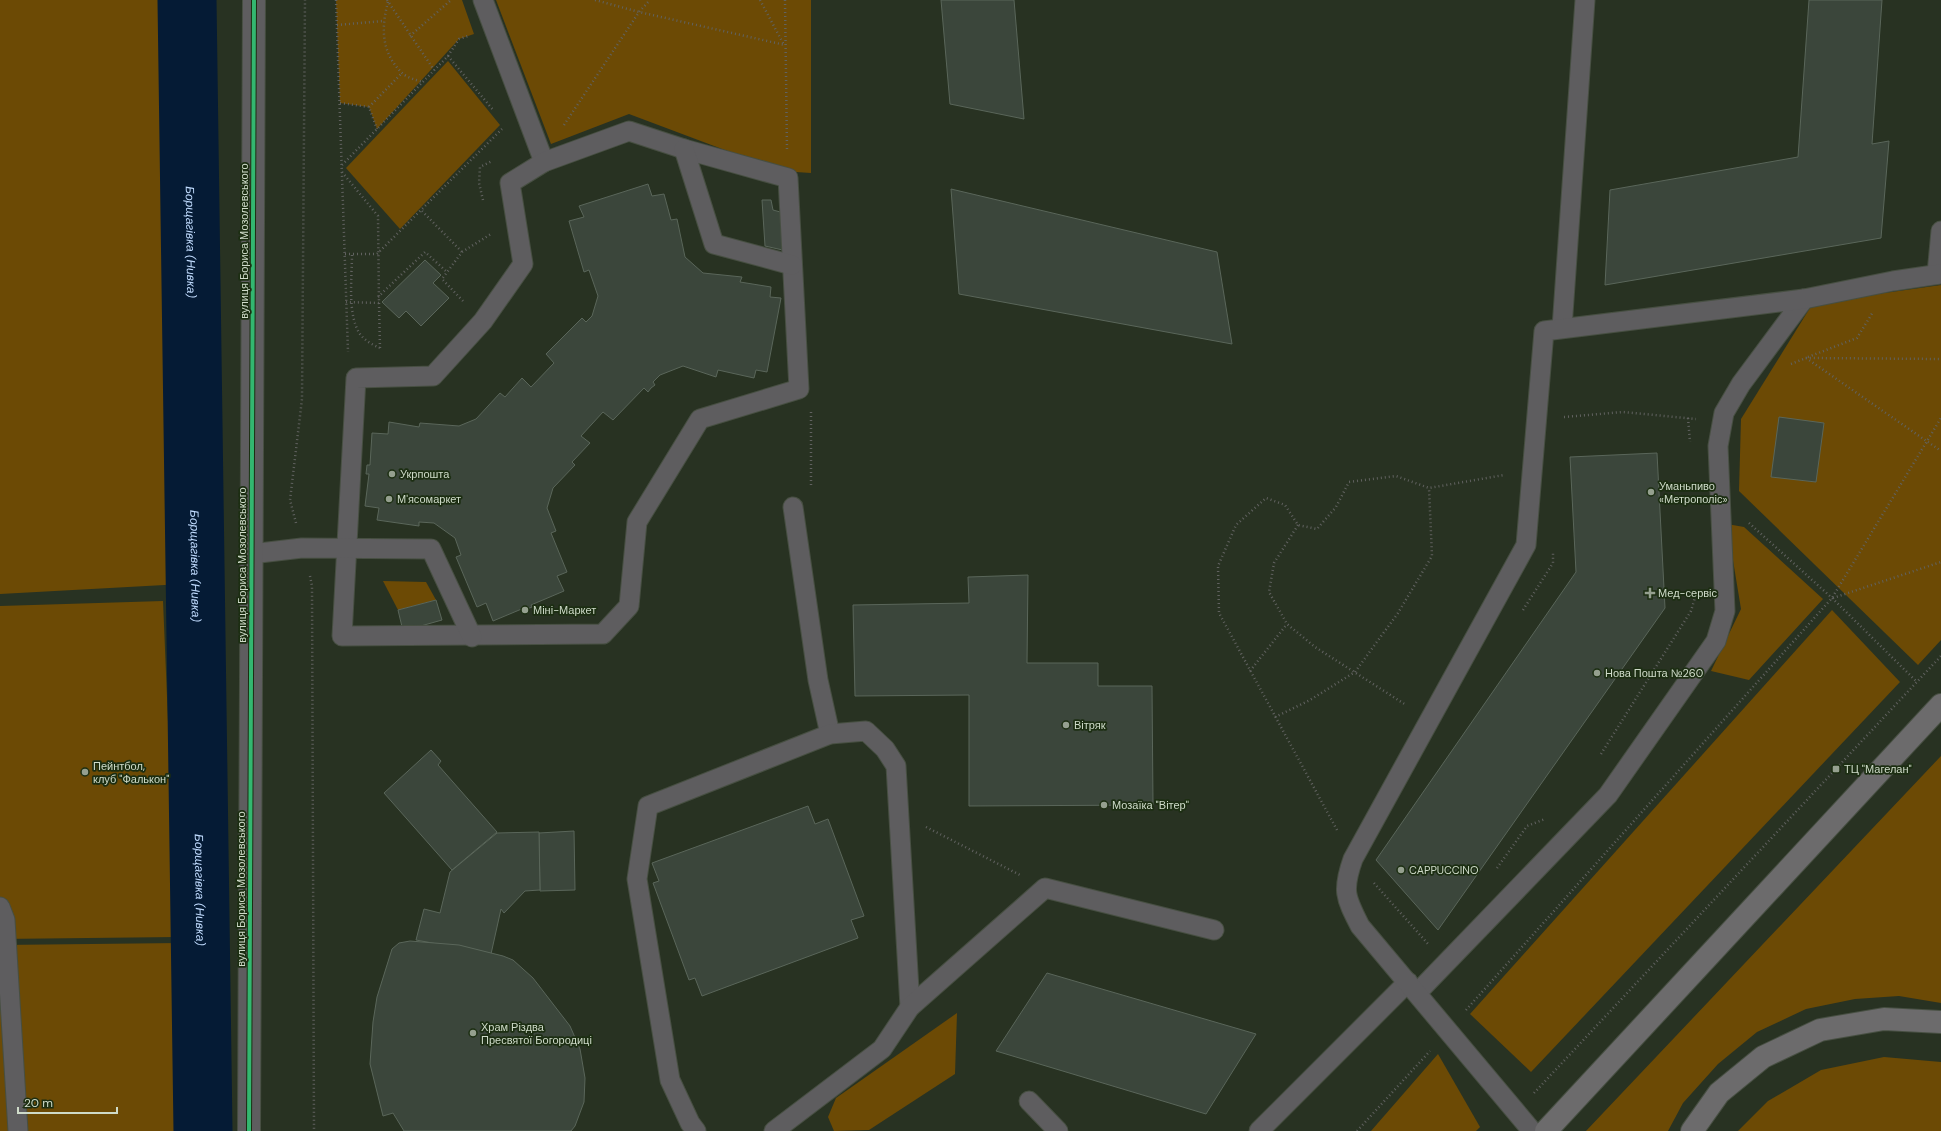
<svg xmlns="http://www.w3.org/2000/svg" width="1941" height="1131" viewBox="0 0 1941 1131" font-family="'DM Sans',sans-serif">
	<style>
		.green { fill: #6c4a05 }
		.lines { fill: none; stroke-linecap: round; stroke-linejoin: round }
		.river { stroke: #051b35; stroke-width: 59 }
		.building { fill: #3b463b; stroke: #5a665a }
		.lane-casing { stroke: #474f42; stroke-width: 21 }
		.street-casing { stroke: #474f42; stroke-width: 24 }
		.highway-casing { stroke: #474f42; stroke-width: 24 }
		.path { stroke: #616260; stroke-width: 2.5; stroke-dasharray: 1 3; stroke-linecap: butt }
		.lane { stroke: #5e5d5f; stroke-width: 19 }
		.street { stroke: #5e5d5f; stroke-width: 22 }
		.highway { stroke: #6c6b6c; stroke-width: 22 }
		.cycleway-casing { stroke: #1c2e12; stroke-width: 6 }
		.cycleway { stroke: #33b770; stroke-width: 4 }
		.poi-dot { fill: #95a08f; stroke: #1c2e12; stroke-width: 1.5 }
		.labels { text-anchor: middle; dominant-baseline: central; stroke-width: 3.5; stroke-linejoin: round; paint-order: stroke }
		.street-label { font-size: 11px; fill: #cfdbc9; stroke: #1c2e12 }
		.poi-label { font-size: 11px; fill: #cfdbc9; stroke: #1c2e12; text-anchor: start }
		.water-label { font-size: 12px; font-style: italic; fill: #c0dbfe; stroke: #1c2e12 }
	</style>
	<rect width="100%" height="100%" fill="#283222"/>
	<g class="green">
		<polygon points="0,0 178,0 183,584 0,594"/>
		<polygon points="336,0 462,0 474,34 459,39 377,129 369,107 340,103"/>
		<polygon points="496,0 811,0 811,173 781,171 629,114 551,144"/>
		<polygon points="448,61 500,125 400,229 346,168"/>
		<polygon points="1941,285 1941,640 1918,665 1739,491 1741,419 1813,303"/>
		<polygon points="1727,524 1744,527 1823,599 1749,680 1711,671 1741,609"/>
		<polygon points="383,581 426,582 436,600 398,610"/>
		<polygon points="163,601 177,937 0,939 0,606"/>
		<polygon points="1832,610 1900,682 1531,1072 1470,1014"/>
		<polygon points="1941,756 1941,1003 1899,996 1855,999 1806,1009 1757,1032 1718,1064 1683,1103 1668,1131 1586,1131"/>
		<polygon points="180,943 189,1131 0,1131 0,945"/>
		<polygon points="957,1013 955,1074 869,1130 834,1131 828,1117 836,1098"/>
		<polygon points="1438,1054 1480,1127 1476,1131 1371,1131"/>
		<polygon points="1884,1057 1941,1062 1941,1131 1738,1131 1768,1101 1821,1070"/>
	</g>
	<g class="lines">
		<path class="river" id="s1" d="M187,0L203,1131"/>
	</g>
	<g class="building">
		<polygon points="941,0 1014,0 1024,119 950,104"/>
		<polygon points="1809,0 1882,0 1872,144 1889,141 1881,238 1605,285 1610,190 1798,157"/>
		<polygon points="648,184 652,196 664,194 671,220 677,219 685,257 703,273 742,277 740,282 771,287 770,297 781,298 767,372 756,370 754,378 718,370 716,377 683,366 660,375 653,382 655,385 651,388 648,392 644,388 613,420 603,412 581,436 590,443 572,462 575,465 553,488 547,508 556,531 551,533 567,572 557,576 564,591 531,605 532,607 525,610 524,608 493,621 486,603 477,607 456,557 461,555 455,538 434,523 419,522 419,526 377,520 379,508 365,506 369,474 366,474 367,465 370,465 372,433 388,434 389,422 419,427 420,423 459,426 476,419 500,393 505,397 522,378 531,387 554,363 546,354 582,318 586,322 592,316 598,296 589,270 584,272 569,221 584,217 579,206"/>
		<polygon points="951,189 1217,252 1232,344 959,294"/>
		<polygon points="762,200 771,200 773,210 784,213 787,251 765,246"/>
		<polygon points="425,260 441,275 433,283 449,298 421,326 406,311 399,318 382,302"/>
		<polygon points="1779,417 1824,423 1816,482 1771,477"/>
		<polygon points="1657,453 1665,608 1438,930 1376,860 1576,572 1570,457"/>
		<polygon points="1028,575 1027,663 1098,663 1098,686 1152,686 1153,805 969,806 969,695 855,696 853,605 969,603 968,577"/>
		<polygon points="436,600 442,620 403,631 398,610"/>
		<polygon points="431,750 441,761 438,765 497,832 452,870 384,793"/>
		<polygon points="808,806 815,824 828,819 864,916 851,920 858,938 702,996 695,978 689,980 653,883 659,881 652,863"/>
		<polygon points="574,831 575,890 540,891 539,833"/>
		<polygon points="539,832 540,890 525,891 504,913 501,909 491,954 416,940 424,909 440,913 450,872 497,833"/>
		<polygon points="410,941 459,945 503,956 513,960 533,978 570,1026 580,1049 585,1078 584,1102 575,1126 571,1131 404,1131 393,1113 383,1116 370,1064 373,1022 377,997 392,949 399,943"/>
		<polygon points="1047,973 1256,1034 1206,1114 996,1051"/>
	</g>
	<g class="lines">
		<defs>
			<g id="lane">
				<polyline points="483,0 544,162"/>
				<polygon points="629,131 684,149 788,178 799,389 700,419 637,522 629,606 603,634 342,636 356,378 433,376 483,321 523,264 510,183 544,162"/>
				<polyline points="684,149 714,244 792,265"/>
				<polyline points="1937,274 1941,231"/>
				<polyline points="1562,328 1585,0"/>
				<polyline points="793,507 818,680 830,734"/>
				<polyline points="251,554 302,548 431,549 472,637"/>
				<polyline points="0,907 5,920 18,1131"/>
				<polyline points="1417,993 1608,795 1716,641 1725,611 1718,446 1724,413 1741,384 1804,299"/>
				<polyline points="1029,1101 1058,1131"/>
				<polyline points="696,1131 690,1123 670,1080 637,879 648,806 830,734 866,731 885,749 896,766 910,1007"/>
				<polyline points="774,1131 882,1049 910,1007 1045,888 1214,930"/>
				<polyline points="1259,1131 1408,982"/>
				<path d="M1532,1131L1360,926C1345,897 1342,890 1353,859L1526,545L1544,331L1804,299L1893,281L1941,274"/>
			</g>
			<polyline id="street" points="249,1131 254,0"/>
			<g id="highway">
				<polyline points="1546,1131 1941,705"/>
				<polyline points="1692,1131 1719,1093 1763,1057 1820,1030 1884,1019 1941,1022"/>
			</g>
		</defs>
		<use href="#lane" class="lane-casing"/>
		<use href="#street" class="street-casing"/>
		<use href="#highway" class="highway-casing"/>
		<g class="path">
			<polyline points="336,0 348,352"/>
			<polyline points="387,0 434,70"/>
			<polyline points="595,0 639,12 785,45"/>
			<polyline points="760,0 784,45"/>
			<polyline points="785,0 787,150"/>
			<path d="M388,2C381,28 381,52 402,73C406,77 416,80 422,82"/>
			<polyline points="337,25 383,21"/>
			<polyline points="410,36 451,0"/>
			<polyline points="448,56 459,39 468,36"/>
			<polyline points="340,103 369,107 377,129"/>
			<polyline points="369,107 402,73"/>
			<polyline points="564,125 639,12 650,0"/>
			<polyline points="342,165 448,56 494,111"/>
			<polyline points="342,172 378,216 379,303 346,302"/>
			<polyline points="483,200 479,183 480,167 492,161"/>
			<polyline points="422,211 462,252"/>
			<polyline points="345,254 377,254 502,129"/>
			<path d="M352,255C352,277 347,315 360,334C365,341 373,345 380,348"/>
			<polyline points="378,297 425,252 447,272"/>
			<polyline points="463,301 442,279 462,252 491,234"/>
			<polyline points="379,303 380,349"/>
			<polyline points="1808,357 1857,338 1873,312"/>
			<polyline points="1806,358 1941,451"/>
			<polyline points="1791,364 1806,358 1941,359"/>
			<polyline points="811,412 811,487"/>
			<polyline points="1564,417 1623,412 1696,419"/>
			<polyline points="1688,418 1690,442"/>
			<polyline points="296,523 290,500 302,399 305,0"/>
			<polyline points="1749,523 1832,598 1917,682"/>
			<polyline points="1298,525 1274,563 1269,592 1287,624 1315,647 1406,705"/>
			<polyline points="310,576 312,586 314,1131"/>
			<polyline points="1833,598 1941,562"/>
			<polyline points="1523,610 1553,563 1553,552"/>
			<polyline points="1250,671 1287,624"/>
			<polyline points="1275,717 1310,700 1355,672 1398,613 1432,556 1429,488"/>
			<polyline points="1601,754 1691,611 1696,594"/>
			<polyline points="926,827 1020,875"/>
			<polyline points="1337,830 1219,613 1218,566 1236,525 1266,498 1285,505 1298,525 1317,529 1336,507 1349,482 1396,476 1429,488 1504,475"/>
			<polyline points="1497,868 1527,826 1545,819"/>
			<polyline points="1374,883 1428,944"/>
			<polyline points="1466,1010 1832,598 1941,418"/>
			<polyline points="1534,1093 1941,656"/>
			<polyline points="1357,1131 1430,1051"/>
		</g>
		<use href="#lane" class="lane"/>
		<use href="#street" class="street"/>
		<use href="#highway" class="highway"/>
		<defs>
			<polyline id="cycleway" points="249,1131 254,0"/>
		</defs>
		<use href="#cycleway" class="cycleway-casing"/>
		<use href="#cycleway" class="cycleway"/>
	</g>
	<g class="poi-dot">
		<circle cx="392" cy="474" r="4"/>
		<circle cx="1651" cy="492" r="4"/>
		<circle cx="389" cy="499" r="4"/>
		<path d="M1648 587h4v4h4v4h-4v4h-4v-4h-4v-4h4z"/>
		<circle cx="525" cy="610" r="4"/>
		<circle cx="1597" cy="673" r="4"/>
		<circle cx="1066" cy="725" r="4"/>
		<rect x="1832" y="765" width="8" height="8" rx="2"/>
		<circle cx="85" cy="772" r="4"/>
		<circle cx="1104" cy="805" r="4"/>
		<circle cx="1401" cy="870" r="4"/>
		<circle cx="473" cy="1033" r="4"/>
	</g>
	<g class="labels">
		<g class="street-label">
			<text transform="translate(244 241) rotate(-90)">вулиця Бориса Мозолевського</text>
			<text transform="translate(242 565) rotate(-90)">вулиця Бориса Мозолевського</text>
			<text transform="translate(241 889) rotate(-90)">вулиця Бориса Мозолевського</text>
		</g>
		<g class="poi-label">
			<text x="400" y="474">Укрпошта</text>
			<text x="1659" y="486">Уманьпиво<tspan x="1659" dy="13">«Метрополіс»</tspan></text>
			<text x="397" y="499">М'ясомаркет</text>
			<text x="1658" y="593">Мед-сервіс</text>
			<text x="533" y="610">Міні-Маркет</text>
			<text x="1605" y="673">Нова Пошта №260</text>
			<text x="1074" y="725">Вітряк</text>
			<text x="93" y="766">Пейнтбол,<tspan x="93" dy="13">клуб "Фалькон"</tspan></text>
			<text x="1844" y="769">ТЦ "Магелан"</text>
			<text x="1112" y="805">Мозаїка "Вітер"</text>
			<text x="1409" y="870">CAPPUCCINO</text>
			<text x="481" y="1027">Храм Різдва<tspan x="481" dy="13">Пресвятої Богородиці</tspan></text>
		</g>
		<g class="water-label">
			<text stroke="none"><textPath href="#s1" startOffset="242">Борщагівка (Нивка)</textPath></text>
			<text stroke="none"><textPath href="#s1" startOffset="566">Борщагівка (Нивка)</textPath></text>
			<text stroke="none"><textPath href="#s1" startOffset="890">Борщагівка (Нивка)</textPath></text>
		</g>
	</g>
	<path d="M18 1107v6h99v-6" fill="none" stroke="#cfdbc9" stroke-width="2"/>
	<text x="24" y="1107" font-size="12" fill="#cfdbc9" stroke="#1c2e12" stroke-width="3" paint-order="stroke">20 m</text>
</svg>
